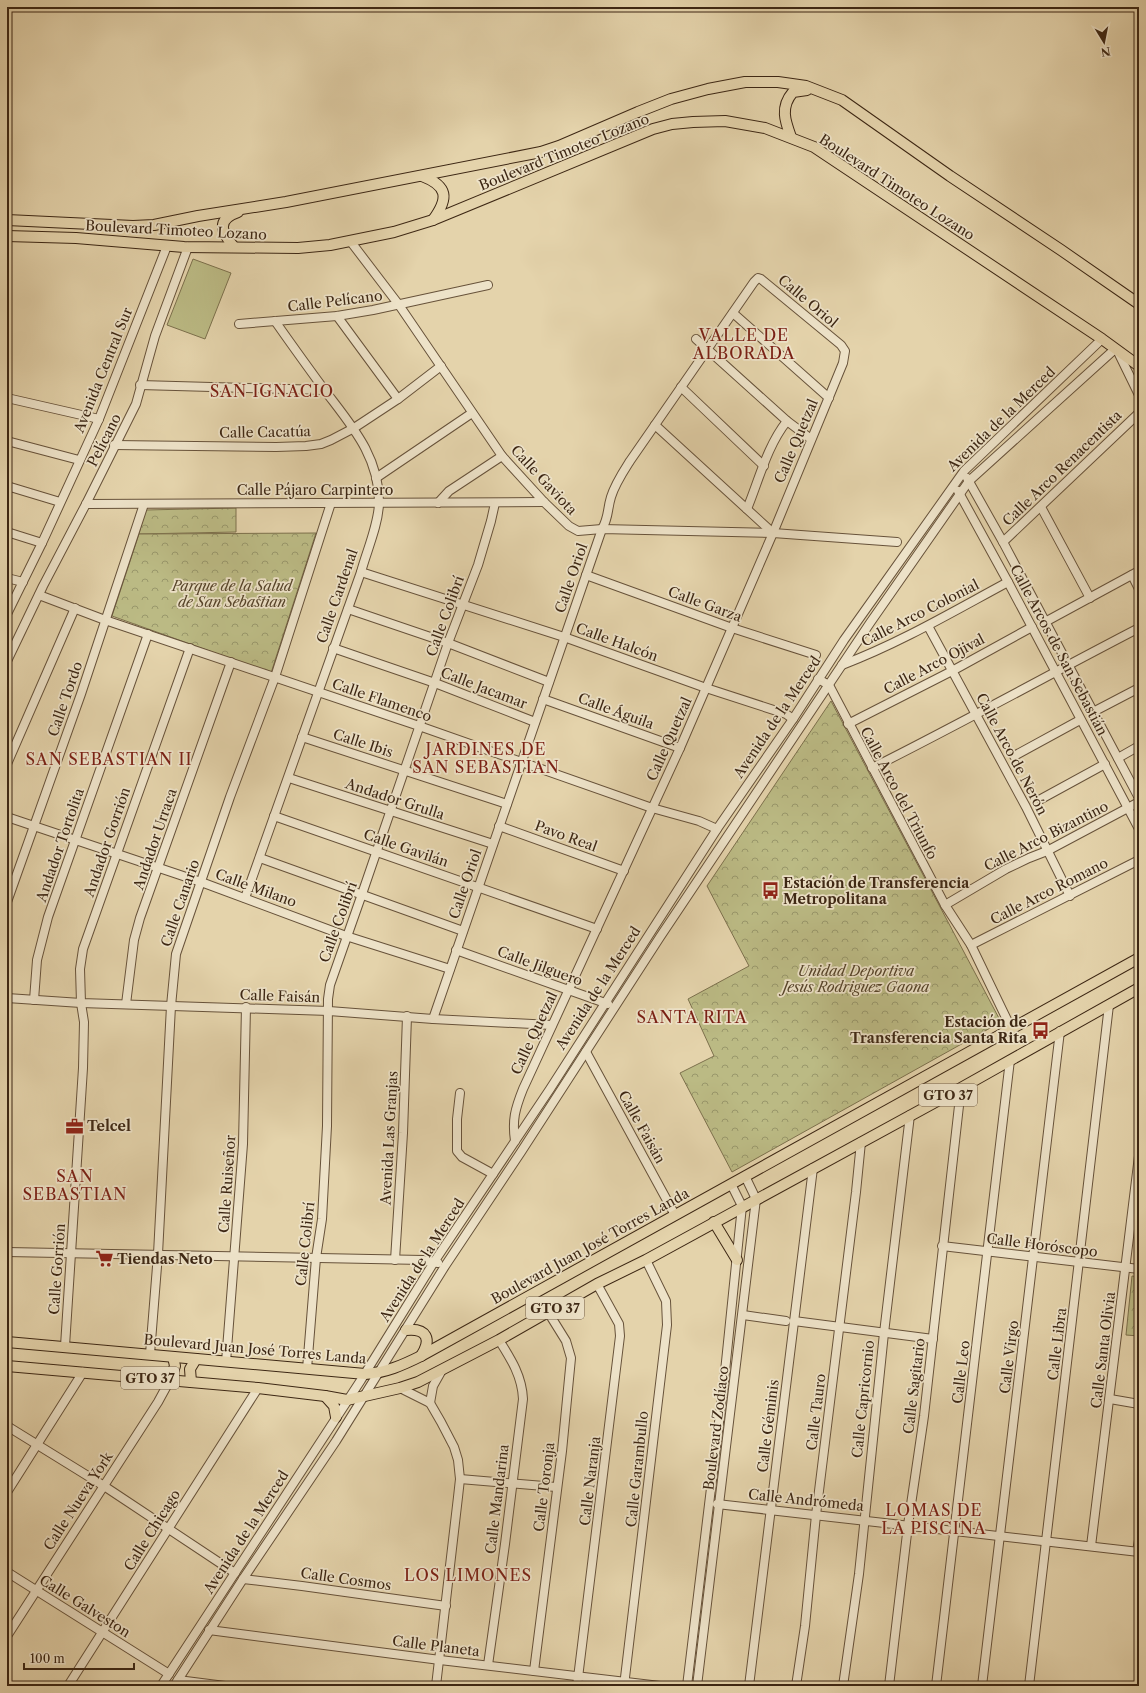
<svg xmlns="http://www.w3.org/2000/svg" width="1146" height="1693" viewBox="0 0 1146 1693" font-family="'Libre Caslon Text',serif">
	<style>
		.forest { fill: url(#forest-crowns); stroke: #7c704c }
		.pitch { fill: #bbba84; stroke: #7c704c }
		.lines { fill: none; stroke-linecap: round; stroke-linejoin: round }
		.minor-casing { stroke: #67523a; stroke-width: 10 }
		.major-casing { stroke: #3d2714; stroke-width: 12 }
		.minor { stroke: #ede2c8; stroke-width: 8 }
		.major { stroke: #e4d3ab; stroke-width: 10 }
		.rail { stroke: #3d2714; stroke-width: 2; stroke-dasharray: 7 7; stroke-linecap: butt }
		.labels { text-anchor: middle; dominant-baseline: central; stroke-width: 3.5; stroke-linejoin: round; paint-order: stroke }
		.shield { fill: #ede2c8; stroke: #725f4a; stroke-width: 1 }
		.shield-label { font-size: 13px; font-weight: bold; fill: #3d2714 }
		.street-label { font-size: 14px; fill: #3d2714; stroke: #ede2c8 }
		.park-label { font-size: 14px; font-style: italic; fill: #56442a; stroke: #ede2c8 }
		.poi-label { font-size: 14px; font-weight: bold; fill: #3d2714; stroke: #ede2c8; text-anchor: start }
		.quarter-label { font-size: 16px; letter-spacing: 1px; fill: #7a1f14; stroke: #ede2c8 }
	</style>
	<defs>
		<pattern id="forest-crowns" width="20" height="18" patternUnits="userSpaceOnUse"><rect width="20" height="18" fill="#bbba84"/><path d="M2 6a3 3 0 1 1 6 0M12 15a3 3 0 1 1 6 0" fill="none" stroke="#99976b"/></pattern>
	</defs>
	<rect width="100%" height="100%" fill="#e4d3ab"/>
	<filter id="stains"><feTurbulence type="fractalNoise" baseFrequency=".005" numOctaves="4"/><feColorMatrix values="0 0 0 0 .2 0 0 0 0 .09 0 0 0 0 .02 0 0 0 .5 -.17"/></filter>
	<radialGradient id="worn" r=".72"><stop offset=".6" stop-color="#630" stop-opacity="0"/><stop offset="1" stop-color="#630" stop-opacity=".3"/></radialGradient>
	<g class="forest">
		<polygon points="236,508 236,532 139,534 145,510"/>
		<polygon points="316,533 271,673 112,616 139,534"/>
		<polygon points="831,701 1001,1022 732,1172 680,1073 714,1056 688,999 749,966 707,886"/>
		<polygon points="1132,1276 1139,1277 1139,1336 1126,1335"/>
	</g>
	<polygon class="pitch" points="193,259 231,273 205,339 167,325"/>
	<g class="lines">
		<defs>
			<g id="minor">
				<polyline points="351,242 399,305 502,456 544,502 569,526 578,531 602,529 773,533 897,542"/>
				<polyline points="733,313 829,398"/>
				<polyline points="337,316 398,399"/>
				<polyline points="239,324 337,316 373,310 488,285"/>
				<polyline points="696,339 787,421 811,439"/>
				<polyline points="1118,352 1139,395"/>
				<polyline points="140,385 324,390"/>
				<polyline points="681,387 764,466"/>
				<polyline points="7,398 99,419"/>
				<polyline points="655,425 773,533"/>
				<polyline points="7,441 79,460"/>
				<polyline points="114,445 276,447 306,446 321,444 331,440 354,428 398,399 441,366"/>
				<polyline points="376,478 472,413"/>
				<polyline points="967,478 1003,542 1139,798"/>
				<polyline points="7,486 60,502"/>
				<polyline points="958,491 1008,582 1139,829"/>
				<polyline points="438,503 449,491 502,456"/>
				<polyline points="86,504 544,502"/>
				<polyline points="1041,507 1090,598"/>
				<path d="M747,509C759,480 767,446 787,421"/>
				<polyline points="7,532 42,543"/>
				<polyline points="1003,542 1139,413"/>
				<polyline points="361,572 564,637 706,688 786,714 793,719"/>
				<polyline points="586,575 732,628 816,655"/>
				<polyline points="1132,575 1139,589"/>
				<polyline points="7,578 23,582"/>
				<polyline points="39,595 105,620 419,726 652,808 699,821 717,829"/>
				<polyline points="348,609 448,643 549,682"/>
				<polyline points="7,614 42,543 99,419 167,246"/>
				<polyline points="1045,622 1139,571"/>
				<polyline points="928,626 1026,807 1070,896"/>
				<polyline points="333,648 435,683 535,722"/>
				<polyline points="7,661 43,586 86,504 136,404 155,336 188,247"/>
				<path d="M842,665C900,643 954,611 1008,582"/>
				<polyline points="818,679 829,685 945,905 971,945 1011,1028"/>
				<polyline points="543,699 680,748"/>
				<polyline points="1093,712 1139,688"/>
				<polyline points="848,724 952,671 1032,627"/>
				<polyline points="302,737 507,804"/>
				<polyline points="1014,756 1080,720"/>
				<polyline points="1118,758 1139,746"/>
				<polyline points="7,764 75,608"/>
				<path d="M872,768C962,723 1050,674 1139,628"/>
				<polyline points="289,778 493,844"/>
				<polyline points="1041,799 1105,764"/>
				<polyline points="274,816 597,929"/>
				<polyline points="7,817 201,882 346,936 450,969"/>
				<polyline points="499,826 624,871"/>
				<polyline points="260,858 463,931"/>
				<path d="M245,898L361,572C367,550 378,526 379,504C380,456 350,424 323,388C307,366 291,344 275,321"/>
				<polyline points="7,902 81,694 144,504"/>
				<polyline points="945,905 1006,869 1029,858 1047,851 1139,802"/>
				<polyline points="971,945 1139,860"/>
				<polyline points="456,950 608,1004"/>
				<polyline points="7,998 81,1003 329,1011 433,1019 552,1025"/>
				<polyline points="34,1000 37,960 48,917 148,634"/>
				<polyline points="126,1004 134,940 140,918 231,662"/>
				<path d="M433,1019L602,529C609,517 607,510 611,497C615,484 623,472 630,461L754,282L758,278L761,279L841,345L845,351L843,363L773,533L680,748L523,1089C515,1109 512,1120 515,1141"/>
				<polyline points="586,1052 675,1215"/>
				<polyline points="460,1093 457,1119 457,1151 462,1157 493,1174"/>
				<polyline points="942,1246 1139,1269"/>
				<polyline points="7,1252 423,1260 438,1263"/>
				<polyline points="395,1260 403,1133 407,1016"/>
				<polyline points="743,1315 786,1321"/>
				<polyline points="794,1321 933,1339"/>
				<polyline points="65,1346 83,1068 84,1022 81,1003 80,969 83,949 190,648"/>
				<polyline points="150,1354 158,1254 171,1006 176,954 230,797 275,677 331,503"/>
				<polyline points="226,1362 243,1144 246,1007"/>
				<polyline points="307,1369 316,1258 322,1219 327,1126 328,999 330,985 362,894 448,643 478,565 491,521 495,503"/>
				<polyline points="400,1388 430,1403 441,1422 454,1447 458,1460 460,1479 458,1497 436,1686"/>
				<polyline points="1110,1399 1139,1404"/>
				<polyline points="430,1403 433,1386 442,1370"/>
				<polyline points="7,1426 104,1486 235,1573"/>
				<polyline points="460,1479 556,1487"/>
				<polyline points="7,1492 83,1372"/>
				<polyline points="717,1504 1139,1552"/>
				<polyline points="1091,1546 1139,1156"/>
				<polyline points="1137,1552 1139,1540"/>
				<polyline points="7,1572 169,1674"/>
				<polyline points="243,1579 302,1586 446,1606"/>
				<polyline points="209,1630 440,1660 660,1686"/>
				<polyline points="7,1636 158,1402 170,1380"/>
				<path d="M488,1665L505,1544L523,1399C522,1376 511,1359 499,1340"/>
				<polyline points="534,1671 562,1451 571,1358 566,1341 548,1312"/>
				<polyline points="178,1680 225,1686"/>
				<polyline points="68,1686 258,1388"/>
				<polyline points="161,1686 361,1380 434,1262 550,1089 717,829 793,719 844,640 964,471 1102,339"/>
				<polyline points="174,1686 243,1579 336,1441 445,1266 521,1152 660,937 870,623 969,481 1115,349"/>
				<polyline points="577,1686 620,1336 619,1324 597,1284"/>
				<polyline points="624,1686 667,1325 666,1301 646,1260"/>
				<polyline points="687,1686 724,1381 742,1206 731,1184"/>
				<polyline points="697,1686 756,1199 745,1176"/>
				<polyline points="749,1686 813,1168"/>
				<polyline points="796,1686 805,1626 816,1515 856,1192 861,1142"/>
				<polyline points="843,1686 859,1574 884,1333 910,1115"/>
				<polyline points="889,1686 908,1525 924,1416 961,1088"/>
				<polyline points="936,1686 1010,1060"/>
				<polyline points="982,1686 1060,1031"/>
				<polyline points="1029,1686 1109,1005"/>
			</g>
			<g id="major">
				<path d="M791,137C785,121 780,107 793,92L807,90"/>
				<path d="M422,176C448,186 449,198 433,220"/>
				<polyline points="7,220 133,226 154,225 198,216 286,202 541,152 559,146 638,112 671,99 708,89 745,82 778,82 806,86 842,100 950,176 1061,250 1139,304"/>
				<polyline points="7,236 76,238 184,247 298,248 330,245 394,232 433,220 653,129 672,124 693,122 725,121 765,128 814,147 1102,339 1139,366"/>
				<path d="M234,247C222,233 215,220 238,212"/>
				<polyline points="714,1222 737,1260"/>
				<path d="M406,1330C427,1328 432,1339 421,1356"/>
				<path d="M7,1342L365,1374C385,1373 403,1365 421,1356L1139,958"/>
				<polyline points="7,1366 258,1388 325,1396 347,1400 400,1388 418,1382 499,1340 597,1284 646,1260 961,1088 1139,988"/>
				<polyline points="170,1380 175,1366 173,1357"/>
				<polyline points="191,1382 190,1369 196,1359"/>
				<polyline points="325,1396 334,1406 336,1417"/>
			</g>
		</defs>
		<use href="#minor" class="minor-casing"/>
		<use href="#major" class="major-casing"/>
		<use href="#minor" class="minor"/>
		<use href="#major" class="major"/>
		<polyline class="rail" points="100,7 119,9 236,10"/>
	</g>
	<defs>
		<symbol id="bus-bare" viewBox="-9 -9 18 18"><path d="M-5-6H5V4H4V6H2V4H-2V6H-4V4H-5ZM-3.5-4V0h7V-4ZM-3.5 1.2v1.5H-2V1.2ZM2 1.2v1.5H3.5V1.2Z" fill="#8f2418" stroke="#ede2c8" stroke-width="2.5" paint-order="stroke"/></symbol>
		<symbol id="office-bare" viewBox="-9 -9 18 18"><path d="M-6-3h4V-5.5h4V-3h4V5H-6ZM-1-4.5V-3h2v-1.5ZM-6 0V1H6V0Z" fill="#8f2418" stroke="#ede2c8" stroke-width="2.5" paint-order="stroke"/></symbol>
		<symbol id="supermarket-bare" viewBox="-9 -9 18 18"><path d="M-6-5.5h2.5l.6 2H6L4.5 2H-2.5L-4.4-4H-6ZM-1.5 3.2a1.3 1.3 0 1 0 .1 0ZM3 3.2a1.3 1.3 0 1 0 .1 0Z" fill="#8f2418" stroke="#ede2c8" stroke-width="2.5" paint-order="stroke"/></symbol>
	</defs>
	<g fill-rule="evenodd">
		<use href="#bus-bare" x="758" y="878" width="25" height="25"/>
		<use href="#bus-bare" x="1028" y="1018" width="25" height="25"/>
		<use href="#office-bare" x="62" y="1114" width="25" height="25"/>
		<use href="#supermarket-bare" x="92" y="1246" width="25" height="25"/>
	</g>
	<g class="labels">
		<g class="shield">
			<rect x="919" y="1084" width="58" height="22" rx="3"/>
			<rect x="526" y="1297" width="58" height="22" rx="3"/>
			<rect x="121" y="1367" width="58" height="22" rx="3"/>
		</g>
		<g class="shield-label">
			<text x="948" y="1095">GTO 37</text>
			<text x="555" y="1308">GTO 37</text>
			<text x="150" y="1378">GTO 37</text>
		</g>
		<g class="street-label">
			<text transform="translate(564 152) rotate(-22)">Boulevard Timoteo Lozano</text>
			<text transform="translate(897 187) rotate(33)">Boulevard Timoteo Lozano</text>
			<text transform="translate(176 230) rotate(3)">Boulevard Timoteo Lozano</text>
			<text transform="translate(335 301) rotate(-7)">Calle Pelícano</text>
			<text transform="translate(808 301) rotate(40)">Calle Oriol</text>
			<text transform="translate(103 370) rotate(-68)">Avenida Central Sur</text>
			<text transform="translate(1001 419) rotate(-44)">Avenida de la Merced</text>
			<text transform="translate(265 432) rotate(-1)">Calle Cacatúa</text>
			<text transform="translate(104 440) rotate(-63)">Pelícano</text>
			<text transform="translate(796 441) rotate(-67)">Calle Quetzal</text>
			<text transform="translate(1062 468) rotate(-44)">Calle Arco Renacentista</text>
			<text transform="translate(544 480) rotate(47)">Calle Gaviota</text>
			<text x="315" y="490">Calle Pájaro Carpintero</text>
			<text transform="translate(571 578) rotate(-71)">Calle Oriol</text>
			<text transform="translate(337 596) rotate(-71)">Calle Cardenal</text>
			<text transform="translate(705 604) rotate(20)">Calle Garza</text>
			<text transform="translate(920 613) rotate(-27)">Calle Arco Colonial</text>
			<text transform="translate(445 616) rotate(-70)">Calle Colibrí</text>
			<text transform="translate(617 642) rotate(20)">Calle Halcón</text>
			<text transform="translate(1059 650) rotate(62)">Calle Arcos de San Sebastián</text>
			<text transform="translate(934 664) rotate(-28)">Calle Arco Ojival</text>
			<text transform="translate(484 688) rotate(21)">Calle Jacamar</text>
			<text transform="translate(65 699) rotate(-71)">Calle Tordo</text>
			<text transform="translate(382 700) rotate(19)">Calle Flamenco</text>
			<text transform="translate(616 711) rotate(20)">Calle Águila</text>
			<text transform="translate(777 717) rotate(-56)">Avenida de la Merced</text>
			<text transform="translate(669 739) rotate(-66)">Calle Quetzal</text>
			<text transform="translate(363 743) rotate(18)">Calle Ibis</text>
			<text transform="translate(1012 754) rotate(62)">Calle Arco de Nerón</text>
			<text transform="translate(899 793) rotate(62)">Calle Arco del Triunfo</text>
			<text transform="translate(395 799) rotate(18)">Andador Grulla</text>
			<text transform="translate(566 836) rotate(20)">Pavo Real</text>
			<text transform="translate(1046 836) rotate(-27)">Calle Arco Bizantino</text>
			<text transform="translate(155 839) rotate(-71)">Andador Urraca</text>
			<text transform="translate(107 842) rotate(-71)">Andador Gorrión</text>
			<text transform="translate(60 845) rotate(-71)">Andador Tortolita</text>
			<text transform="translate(406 848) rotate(19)">Calle Gavilán</text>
			<text transform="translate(465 884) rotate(-71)">Calle Oriol</text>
			<text transform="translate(256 888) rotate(20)">Calle Milano</text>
			<text transform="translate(1049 891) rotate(-27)">Calle Arco Romano</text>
			<text transform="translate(180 903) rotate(-71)">Calle Canario</text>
			<text transform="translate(338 922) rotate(-70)">Calle Colibrí</text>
			<text transform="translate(540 966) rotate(20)">Calle Jilguero</text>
			<text transform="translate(598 988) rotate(-57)">Avenida de la Merced</text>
			<text transform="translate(280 996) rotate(2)">Calle Faisán</text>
			<text transform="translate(534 1033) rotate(-65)">Calle Quetzal</text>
			<text transform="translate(642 1127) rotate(61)">Calle Faisán</text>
			<text transform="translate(389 1138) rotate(-87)">Avenida Las Granjas</text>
			<text transform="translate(227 1184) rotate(-86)">Calle Ruiseñor</text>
			<text transform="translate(305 1244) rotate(-84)">Calle Colibrí</text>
			<text transform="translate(1042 1245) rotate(7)">Calle Horóscopo</text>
			<text transform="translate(590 1246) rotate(-29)">Boulevard Juan José Torres Landa</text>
			<text transform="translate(422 1260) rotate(-57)">Avenida de la Merced</text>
			<text transform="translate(57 1269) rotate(-86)">Calle Gorrión</text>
			<text transform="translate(1057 1344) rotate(-83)">Calle Libra</text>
			<text transform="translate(255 1349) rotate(5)">Boulevard Juan José Torres Landa</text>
			<text transform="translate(1103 1350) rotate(-83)">Calle Santa Olivia</text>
			<text transform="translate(1009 1357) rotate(-83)">Calle Virgo</text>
			<text transform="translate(961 1372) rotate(-83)">Calle Leo</text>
			<text transform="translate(914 1386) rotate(-83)">Calle Sagitario</text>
			<text transform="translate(863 1399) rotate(-84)">Calle Capricornio</text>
			<text transform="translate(816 1412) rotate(-83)">Calle Tauro</text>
			<text transform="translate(768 1426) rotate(-83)">Calle Géminis</text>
			<text transform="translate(716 1428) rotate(-83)">Boulevard Zodíaco</text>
			<text transform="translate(637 1469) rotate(-84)">Calle Garambullo</text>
			<text transform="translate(590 1481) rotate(-83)">Calle Naranja</text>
			<text transform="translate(544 1487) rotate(-83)">Calle Toronja</text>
			<text transform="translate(497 1499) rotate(-83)">Calle Mandarina</text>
			<text transform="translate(806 1500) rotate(6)">Calle Andrómeda</text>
			<text transform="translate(78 1501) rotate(-57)">Calle Nueva York</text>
			<text transform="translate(152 1530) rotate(-58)">Calle Chicago</text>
			<text transform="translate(246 1532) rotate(-57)">Avenida de la Merced</text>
			<text transform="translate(346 1579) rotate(8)">Calle Cosmos</text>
			<text transform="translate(85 1606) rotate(32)">Calle Galveston</text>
			<text transform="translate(436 1646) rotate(7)">Calle Planeta</text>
		</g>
		<g class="park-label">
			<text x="232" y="586">Parque de la Salud<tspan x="232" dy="16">de San Sebastian</tspan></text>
			<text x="856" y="971">Unidad Deportiva<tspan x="856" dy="16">Jesús Rodriguez Gaona</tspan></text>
		</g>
		<g class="poi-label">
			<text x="783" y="883">Estación de Transferencia<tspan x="783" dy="16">Metropolitana</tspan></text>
			<text x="1027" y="1022" text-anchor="end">Estación de<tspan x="1027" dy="16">Transferencia Santa Rita</tspan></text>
			<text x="87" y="1126">Telcel</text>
			<text x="117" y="1259">Tiendas Neto</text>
		</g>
		<g class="quarter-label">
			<text x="744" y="335">VALLE DE<tspan x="744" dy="18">ALBORADA</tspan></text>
			<text x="272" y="391">SAN IGNACIO</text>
			<text x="486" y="749">JARDINES DE<tspan x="486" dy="18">SAN SEBASTIAN</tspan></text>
			<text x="109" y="759">SAN SEBASTIAN II</text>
			<text x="692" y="1017">SANTA RITA</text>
			<text x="75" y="1176">SAN<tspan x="75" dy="18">SEBASTIAN</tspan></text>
			<text x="934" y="1510">LOMAS DE<tspan x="934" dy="18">LA PISCINA</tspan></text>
			<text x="468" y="1575">LOS LIMONES</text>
		</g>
	</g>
	<rect width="1146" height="1693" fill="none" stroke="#e4d3ab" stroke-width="24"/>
	<rect x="8" y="8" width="1130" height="1677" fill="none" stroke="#3d2714" stroke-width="2"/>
	<rect x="12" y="12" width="1122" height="1669" fill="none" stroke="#3d2714"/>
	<g transform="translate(1104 42) rotate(170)" stroke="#ede2c8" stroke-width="3" paint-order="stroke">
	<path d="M0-3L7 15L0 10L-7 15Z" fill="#3d2714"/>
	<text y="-6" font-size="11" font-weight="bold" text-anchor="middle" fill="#3d2714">N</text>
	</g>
	<path d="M24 1663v6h110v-6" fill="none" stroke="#3d2714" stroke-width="2"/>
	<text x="30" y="1663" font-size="12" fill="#3d2714" stroke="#ede2c8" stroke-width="3" paint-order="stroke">100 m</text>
	<rect width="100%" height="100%" filter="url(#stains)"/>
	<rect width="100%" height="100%" fill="url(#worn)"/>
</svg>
